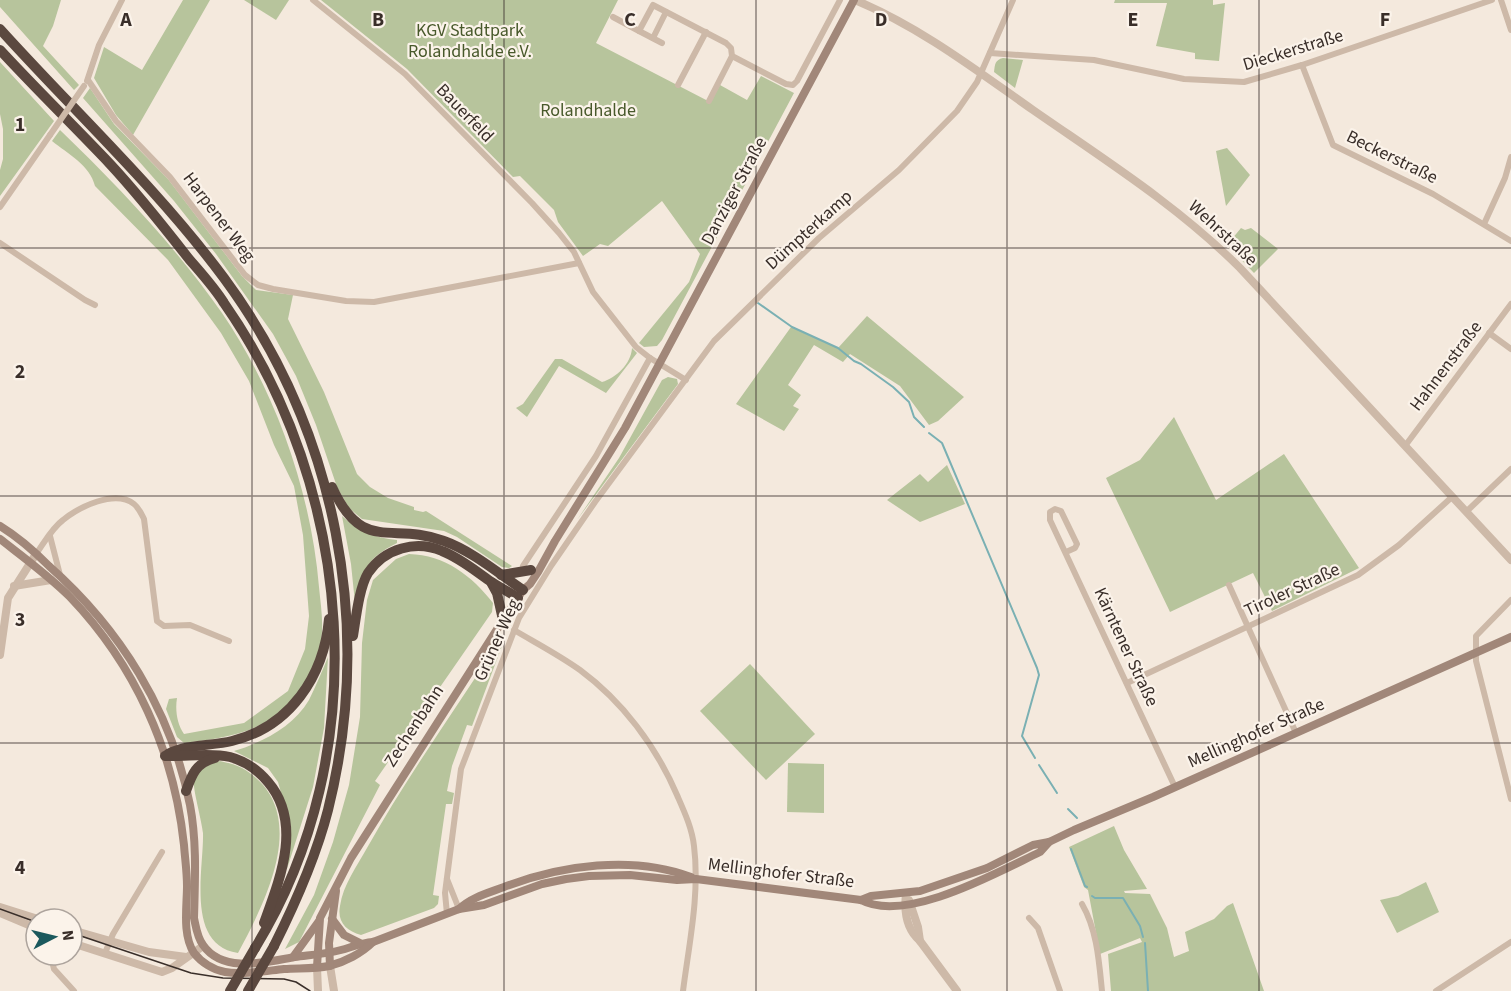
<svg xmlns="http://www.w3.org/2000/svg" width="1511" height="991" viewBox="0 0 1511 991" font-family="'Source Sans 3',sans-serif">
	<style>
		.green { fill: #b7c49c }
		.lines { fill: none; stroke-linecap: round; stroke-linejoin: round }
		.stream { stroke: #7ab0b3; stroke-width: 2 }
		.minor { stroke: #cdb9a8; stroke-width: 6 }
		.tertiary { stroke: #cdb9a8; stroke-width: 8 }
		.secondary { stroke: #a18779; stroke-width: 8 }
		.motorway { stroke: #5b483f; stroke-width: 10 }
		.tram { stroke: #392e29; stroke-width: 1.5 }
		.minor-bridge { stroke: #cdb9a8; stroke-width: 6 }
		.motorway-bridge { stroke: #5b483f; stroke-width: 10 }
		.grid { fill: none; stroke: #392e29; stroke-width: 1.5; stroke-opacity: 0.55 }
		.labels { text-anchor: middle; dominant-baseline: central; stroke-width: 4.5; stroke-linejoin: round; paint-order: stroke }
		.park-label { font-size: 18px; fill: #48592b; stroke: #fbf3ea }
		.street-label { font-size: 18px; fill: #392e29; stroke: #fbf3ea }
		.grid-label { font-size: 20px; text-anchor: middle; font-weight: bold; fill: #392e29; stroke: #fbf3ea; stroke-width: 4.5; stroke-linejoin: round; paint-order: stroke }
	</style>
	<rect width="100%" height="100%" fill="#f4e9dd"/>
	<g class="green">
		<polygon points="0,0 61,0 53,26 43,46 79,85 74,90 0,7"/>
		<polygon points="183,0 210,0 133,135 116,115 94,78 104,47 142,70"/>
		<polygon points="244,0 289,0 276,20"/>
		<polygon points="321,0 618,0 596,43 710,102 720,85 747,100 761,76 794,93 662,340 657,346 644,347 639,343 689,282 700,254 662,201 608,246 600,244 583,256 558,222 554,210 520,176 513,177 407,69"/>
		<polygon points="1115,0 1213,0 1213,5 1225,3 1219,61 1195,59 1195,53 1156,46 1167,3 1114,3"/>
		<path d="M1003,58L1023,60L1015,88L994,72C995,64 995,60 1003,58Z"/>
		<polygon points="0,62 54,121 0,196 0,170 3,159 3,129 0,114"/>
		<polygon points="90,88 114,124 168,179 242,276 256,290 293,295 288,319 324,392 357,474 370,487 388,498 414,507 414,510 423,512 426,511 512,566 509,568 502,567 457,537 444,531 362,519 349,508 337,487 316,425 296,376 273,334 216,254 174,201 83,98"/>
		<path d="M60,130C118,186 175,246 222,313C276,392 311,492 319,587C321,608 325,630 319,650C315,667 300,693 288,705C259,734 222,738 184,743L177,737L166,709L169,699L177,698C175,710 177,724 184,734L244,723L288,691L305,649L309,616L303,535L294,486L274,445L249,381L221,333L168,260L95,186C90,165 68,154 52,141Z"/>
		<polygon points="1227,148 1250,175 1226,206 1216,151"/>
		<polygon points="1241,228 1245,230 1251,228 1278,249 1254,273 1227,245"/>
		<polygon points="867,316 964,397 938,421 929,425 900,386 850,354 843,362 814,345 788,385 801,395 793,406 799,409 784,431 736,404 791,327 838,348"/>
		<path d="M632,348L637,353L606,393L559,366L527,417L516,408L523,404L555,359H562L602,382C616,378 631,364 632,348Z"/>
		<polygon points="668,377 677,379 678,384 577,520 619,458 662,380"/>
		<polygon points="1174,417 1216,500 1284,454 1359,568 1272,611 1253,573 1170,612 1106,478 1140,460"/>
		<polygon points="947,465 965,504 920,522 887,500 920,474 928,482"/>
		<path d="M342,516C358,531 375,538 397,540V543C365,559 364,570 355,603L351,564Z"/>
		<path d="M409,554C445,555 472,576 493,603L492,612L375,781L380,785L299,942L285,949L314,895L333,842L349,785L360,717L362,643L367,600L373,580L396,559Z"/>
		<path d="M502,637L505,638L472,726L467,725L452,766L447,791L454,793L452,804H446L433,895L439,896L438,904L434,908L361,935C346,931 337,922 340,906C343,885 357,866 367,848C408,775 457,707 502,637Z"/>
		<path d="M328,657L324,728L313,787L287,869L291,828L278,782L268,768L234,751C263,742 293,727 309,700C316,686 322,671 328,657Z"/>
		<polygon points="750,664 815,734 766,780 700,711"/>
		<path d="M220,761C227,763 235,764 242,768C313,809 267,899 238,953C185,945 204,869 203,833C202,822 193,789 194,783C198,768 205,765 220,761Z"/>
		<polygon points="788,763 824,764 824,813 787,812"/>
		<polygon points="1114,826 1124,850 1147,889 1124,891 1125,893 1150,894 1167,928 1174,957 1189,951 1185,932 1214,919 1227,906 1233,903 1264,991 1111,991 1108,954 1142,942 1140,938 1100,954 1088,890 1084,887 1069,847"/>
		<polygon points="1426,882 1439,912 1397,933 1380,900 1398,896"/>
	</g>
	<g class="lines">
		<g class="stream">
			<polyline points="758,303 792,327 838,348 854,361 861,364 893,387 909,402 914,417 924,427"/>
			<polyline points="929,433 942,443 1037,668 1039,675 1022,736 1035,758"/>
			<polyline points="1039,765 1057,793"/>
			<polyline points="1068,809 1077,818"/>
			<polyline points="1071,849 1085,886 1087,887"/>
			<polyline points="1092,896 1095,898 1123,898 1140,926 1143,937"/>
			<polyline points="1145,943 1148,991"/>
		</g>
		<g class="minor">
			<polyline points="313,0 405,74 532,203 559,233 574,252 593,292 636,347 650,358 686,380"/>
			<polyline points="1501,0 1511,30"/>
			<polyline points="613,17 639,31"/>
			<polyline points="653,38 666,12"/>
			<polyline points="662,43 639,31 653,5 726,43 731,48 732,56 786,84 793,85 797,81 840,0"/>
			<polyline points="990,53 1094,60 1184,79 1244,82 1302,65 1492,0"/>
			<polyline points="1302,65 1333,145 1433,194 1511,241"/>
			<polyline points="88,80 116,121 170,177 245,275 258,285 273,289 346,301 374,302 579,263"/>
			<polyline points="87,81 99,45 122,0"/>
			<polyline points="678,85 706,32"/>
			<polyline points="709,101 732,56"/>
			<polyline points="0,207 50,135"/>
			<polyline points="1484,224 1505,178 1511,157"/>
			<polyline points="0,243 85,300 95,305"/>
			<polyline points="1489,333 1511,349"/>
			<polyline points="1405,446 1511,304"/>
			<polyline points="1466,512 1511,469"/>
			<polyline points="50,536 60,575"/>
			<polyline points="1066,552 1075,548 1077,544 1061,511 1055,509 1050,512 1050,520 1175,787"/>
			<path d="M36,554C44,543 52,528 63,520C79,507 115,489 134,504C139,508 141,513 144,519L157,621L164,626L190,625L229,641"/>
			<polyline points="523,566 596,456 650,358"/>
			<polyline points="1229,585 1296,733"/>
			<polyline points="1511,600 1476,636 1476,661 1511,799"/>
			<path d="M514,630C536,643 559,655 580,670C622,701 656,746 677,795C684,811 692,828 694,846C700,894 689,944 683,991"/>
			<polyline points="1127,683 1358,575 1399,545 1452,497"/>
			<polyline points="447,879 459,909"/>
			<path d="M1082,904C1097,930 1099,961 1102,991"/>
			<polyline points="447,914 445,893 461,769 519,618 551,566 595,502 714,341 819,238 899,170 957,111 977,82 1013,0"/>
			<polyline points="1029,918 1038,928 1060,991"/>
			<polyline points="105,953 113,934 162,852"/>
			<polyline points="56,955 53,965 54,969 74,991"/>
			<polyline points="1436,991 1511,942"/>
		</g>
		<g class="tertiary">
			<path d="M855,0C920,27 976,70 1033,110C1105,160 1178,206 1240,268L1511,560"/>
			<polyline points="14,586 51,580"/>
			<polyline points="0,655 8,598 36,554"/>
			<path d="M906,894C904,911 906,929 920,941L957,991"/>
			<polyline points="909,900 918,927 920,941"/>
			<polyline points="0,907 38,919"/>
			<polyline points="0,913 36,928"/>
			<polyline points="72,930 149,952 186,957"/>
			<polyline points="72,943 162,972 172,968 203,946"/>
			<polyline points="330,966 334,991"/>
			<polyline points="317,967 318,991"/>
		</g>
		<g class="secondary">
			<path d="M0,526C18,537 34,551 49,566C120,629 171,710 190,805C197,842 195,880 194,918C196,927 197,937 203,945C223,974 266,962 295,957C310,955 326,954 341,950C352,947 361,943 373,942L459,909L484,905L542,884L566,879L589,876L630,875L677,880L696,879L861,900C906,924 998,872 1040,852L1049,842"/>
			<path d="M0,539C23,557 49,576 70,597C135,665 174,751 184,845C185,859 187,872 187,886C187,906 182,935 194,953C201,962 213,970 225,972C243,975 265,971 284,969C299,968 315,969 329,966C345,962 362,953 373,942"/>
			<polyline points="861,900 871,896 920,891 987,868 1033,845 1049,842 1074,830 1153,797 1511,637"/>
			<path d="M459,909C472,897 488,893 504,887C561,865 633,855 691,877"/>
			<polyline points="332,919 344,935 360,943"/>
			<polyline points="293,957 319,921"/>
			<polyline points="330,966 329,943 336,891"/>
			<polyline points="317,967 320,918 351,858 503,620 523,590 530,584 538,572 555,541 625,428 854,0"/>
		</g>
		<g class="motorway">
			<path d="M0,29C75,112 157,188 224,278C337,431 374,626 328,810C316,857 296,902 274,946"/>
			<path d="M0,50C36,89 74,126 110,164C138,194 164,227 189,259C201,273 214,287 224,303C354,489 376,752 255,948"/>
			<path d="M332,487C363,555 392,521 444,541C472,551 498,573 523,590"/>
			<polyline points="501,575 531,570"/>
			<polyline points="491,582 497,593 503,620"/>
			<path d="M353,636C356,618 359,588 368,573C385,548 416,540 442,551C460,558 474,570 490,581C499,587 509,592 518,598"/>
			<path d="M168,754C188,744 211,746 232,741C290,727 324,676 329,619"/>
			<path d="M165,756C186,757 209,752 230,757C245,761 258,770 268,782C303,823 280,879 264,923"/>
			<path d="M186,791C192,774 196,763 215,758"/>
		</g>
		<g class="tram">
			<polyline points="0,909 36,922"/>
			<polyline points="72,933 191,973 223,978 284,979 296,982 310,991"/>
		</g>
		<polyline class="minor-bridge" points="50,135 84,86"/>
		<g class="motorway-bridge">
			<polyline points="230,991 255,948"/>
			<polyline points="248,991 274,946"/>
		</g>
	</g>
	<path class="grid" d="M252,0V991M504,0V991M756,0V991M1007,0V991M1259,0V991M0,248H1511M0,496H1511M0,743H1511"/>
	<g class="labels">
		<g class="park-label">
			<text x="470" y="30">KGV Stadtpark<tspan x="470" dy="21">Rolandhalde e.V.</tspan></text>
			<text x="588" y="110">Rolandhalde</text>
		</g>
		<g class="street-label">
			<text transform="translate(1293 50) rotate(-17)">Dieckerstraße</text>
			<text transform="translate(465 113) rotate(46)">Bauerfeld</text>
			<text transform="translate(1392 157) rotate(26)">Beckerstraße</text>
			<text transform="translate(734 191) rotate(-62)">Danziger Straße</text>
			<text transform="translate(219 217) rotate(53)">Harpener Weg</text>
			<text transform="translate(809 230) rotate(-42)">Dümpterkamp</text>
			<text transform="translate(1223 233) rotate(43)">Wehrstraße</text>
			<text transform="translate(1446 366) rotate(-53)">Hahnenstraße</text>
			<text transform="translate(1292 590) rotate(-25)">Tiroler Straße</text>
			<text transform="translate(497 640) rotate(-66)">Grüner Weg</text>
			<text transform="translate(1126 647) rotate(65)">Kärntener Straße</text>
			<text transform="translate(414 726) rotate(-57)">Zechenbahn</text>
			<text transform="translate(1256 733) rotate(-24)">Mellinghofer Straße</text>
			<text transform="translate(781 873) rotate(7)">Mellinghofer Straße</text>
		</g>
	</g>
	<g class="grid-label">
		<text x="126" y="26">A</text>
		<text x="378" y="26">B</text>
		<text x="630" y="26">C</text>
		<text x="881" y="26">D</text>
		<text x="1133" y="26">E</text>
		<text x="1385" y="26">F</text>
		<text x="20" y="131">1</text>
		<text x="20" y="378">2</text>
		<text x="20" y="626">3</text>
		<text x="20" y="874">4</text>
	</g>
	<g transform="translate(54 937) rotate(83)"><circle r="28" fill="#fbf3ea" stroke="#ada49d" stroke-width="1.5"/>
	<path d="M0-4.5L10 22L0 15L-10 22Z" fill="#1b595d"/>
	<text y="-9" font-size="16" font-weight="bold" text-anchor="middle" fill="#392e29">N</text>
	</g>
</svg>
